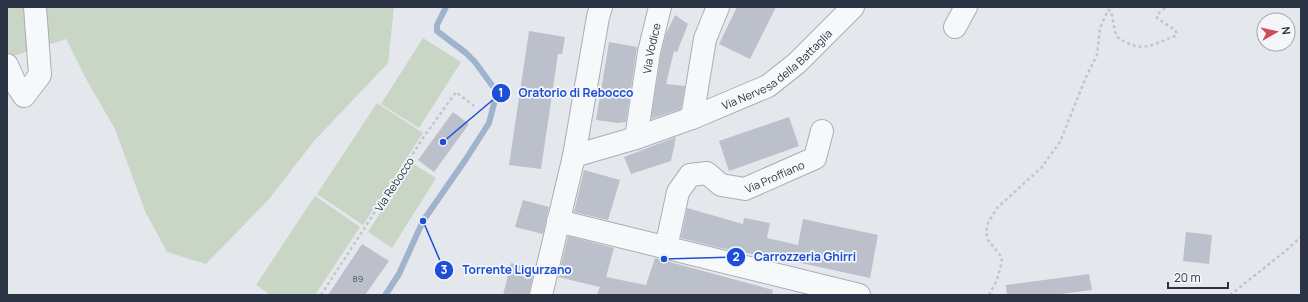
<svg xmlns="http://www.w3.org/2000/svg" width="1308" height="302" viewBox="0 0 1308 302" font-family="Manrope,sans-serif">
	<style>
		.green { fill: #c9d6c5 }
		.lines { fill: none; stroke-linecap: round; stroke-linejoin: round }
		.stream { stroke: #9fb4cc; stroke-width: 6 }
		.building { fill: #bbc0ca }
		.minor-casing { stroke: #a9aeb7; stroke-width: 24 }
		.path { stroke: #c2c5cb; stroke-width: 2.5; stroke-dasharray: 3 3; stroke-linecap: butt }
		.minor { stroke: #f7f8fa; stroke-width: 22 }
		.labels { text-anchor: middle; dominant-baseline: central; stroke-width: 3.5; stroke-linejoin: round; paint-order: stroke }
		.number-label { font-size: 9px; fill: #4f5766 }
		.street-label { font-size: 11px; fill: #2b3445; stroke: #f4f6f9 }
		.leader { fill: none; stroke: #1d4ed8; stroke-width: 1.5 }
		.callout-dot { fill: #1d4ed8; stroke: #f4f6f9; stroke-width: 1.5 }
		.mark-label { font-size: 12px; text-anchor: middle; font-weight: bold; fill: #fff }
		.callout-label { font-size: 12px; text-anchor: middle; font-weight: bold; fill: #1d4ed8; stroke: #f4f6f9; stroke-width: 3.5; stroke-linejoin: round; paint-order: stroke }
	</style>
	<rect width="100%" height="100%" fill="#e4e7ec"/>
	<g class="green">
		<polygon points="7,7 394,7 388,63 314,141 269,199 206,264 167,252 145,211 115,129 85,77 66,39 7,58"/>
		<polygon points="423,38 461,62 419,128 381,104"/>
		<polygon points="377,103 423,133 363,225 317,194"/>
		<polygon points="412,163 436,178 392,248 368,232"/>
		<polygon points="315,196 360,227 315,295 271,295 256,285"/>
	</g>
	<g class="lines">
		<polyline class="stream" points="386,294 399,274 423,221 466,159 489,123 497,92 475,62 466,53 437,31 437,25 446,7"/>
	</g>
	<g class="building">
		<polygon points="737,7 776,7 750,59 719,44"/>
		<polygon points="675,15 688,24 677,52 674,51 666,84 685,86 681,109 651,119 661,54 666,34"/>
		<polygon points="529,31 565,37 562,54 558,54 541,169 509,165"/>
		<polygon points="609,42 637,47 626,122 618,123 596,120"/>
		<polygon points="453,112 469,124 434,172 418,160"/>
		<polygon points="789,117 799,146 729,171 719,141"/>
		<polygon points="676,137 671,161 631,174 624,157"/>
		<polygon points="584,170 620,180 608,220 574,212"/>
		<polygon points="523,200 549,207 543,234 515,227"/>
		<polygon points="687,208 743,224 744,218 770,223 767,238 798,245 803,219 878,235 870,278 764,255 763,256 716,247 681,238"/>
		<polygon points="1186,232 1212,235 1209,264 1183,261"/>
		<polygon points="568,236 614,248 606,277 646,285 655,258 773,290 772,295 597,295 600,287 558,277"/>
		<polygon points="362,244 389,261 365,295 328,295"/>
		<polygon points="511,263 534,269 529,295 503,295"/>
		<polygon points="1089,274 1092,290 1053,295 1007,295 1006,285"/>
	</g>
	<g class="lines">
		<defs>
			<g id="minor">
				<polyline points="955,27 966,7"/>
				<polyline points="7,65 14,81 24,96 40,75 35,7"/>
				<polyline points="692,118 705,39 718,7"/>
				<path id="s1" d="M636,138L649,52L660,7"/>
				<path id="s2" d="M574,156L636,138L692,118L768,86L797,63L853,7"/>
				<polyline points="558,221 859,295"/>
				<path id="s3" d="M666,248L678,192L690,175L707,173L721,185L745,189L815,158L822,131"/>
				<polyline points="541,295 574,156 598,17 601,7"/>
			</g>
		</defs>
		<use href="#minor" class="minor-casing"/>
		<g class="path">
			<polyline points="321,295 423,138 456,92 474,106"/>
			<path d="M989,295L997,280L1002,261L1000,255L988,240L986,232L988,223L997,208L1041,168L1060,142L1086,77L1097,55L1100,28L1108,10L1111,11L1116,36C1141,54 1149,46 1175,36L1177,34L1175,30L1157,18V15L1166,7"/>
			<polyline points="1230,295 1283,253 1301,237"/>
		</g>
		<use href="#minor" class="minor"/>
	</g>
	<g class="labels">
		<g class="number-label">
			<text x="358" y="278">89</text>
		</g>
		<g class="street-label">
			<text stroke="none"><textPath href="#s1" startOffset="91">Via Vodice</textPath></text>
			<text stroke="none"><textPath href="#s2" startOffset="223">Via Nervesa della Battaglia</textPath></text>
			<text stroke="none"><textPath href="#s3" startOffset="170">Via Proffiano</textPath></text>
			<text transform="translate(394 184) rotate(-57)">Via Rebocco</text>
		</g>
	</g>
	<path class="leader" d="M443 142L501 93M664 259L736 257M423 221L444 270"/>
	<g class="callout-dot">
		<circle cx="443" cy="142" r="4"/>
		<circle cx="664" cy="259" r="4"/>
		<circle cx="423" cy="221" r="4"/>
		<circle cx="501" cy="93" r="10"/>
		<circle cx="736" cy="257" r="10"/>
		<circle cx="444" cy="270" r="10"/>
	</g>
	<g class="mark-label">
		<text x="501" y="97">1</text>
		<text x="736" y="261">2</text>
		<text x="444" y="274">3</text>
	</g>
	<g class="callout-label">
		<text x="576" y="97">Oratorio di Rebocco</text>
		<text x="805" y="261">Carrozzeria Ghirri</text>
		<text x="517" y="274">Torrente Ligurzano</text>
	</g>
	<rect width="1308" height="302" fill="none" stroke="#2b3445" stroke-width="16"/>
	<g transform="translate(1276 32) rotate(82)"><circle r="19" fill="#f4f6f9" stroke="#a4a8b1"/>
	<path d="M0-3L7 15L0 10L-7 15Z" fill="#d1495b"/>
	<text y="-6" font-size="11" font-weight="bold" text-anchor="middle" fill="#2b3445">N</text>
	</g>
	<path d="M1168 282v6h60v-6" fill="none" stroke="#2b3445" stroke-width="2"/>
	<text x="1174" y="282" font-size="12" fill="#2b3445" stroke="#f4f6f9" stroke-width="3" paint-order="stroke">20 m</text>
</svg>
